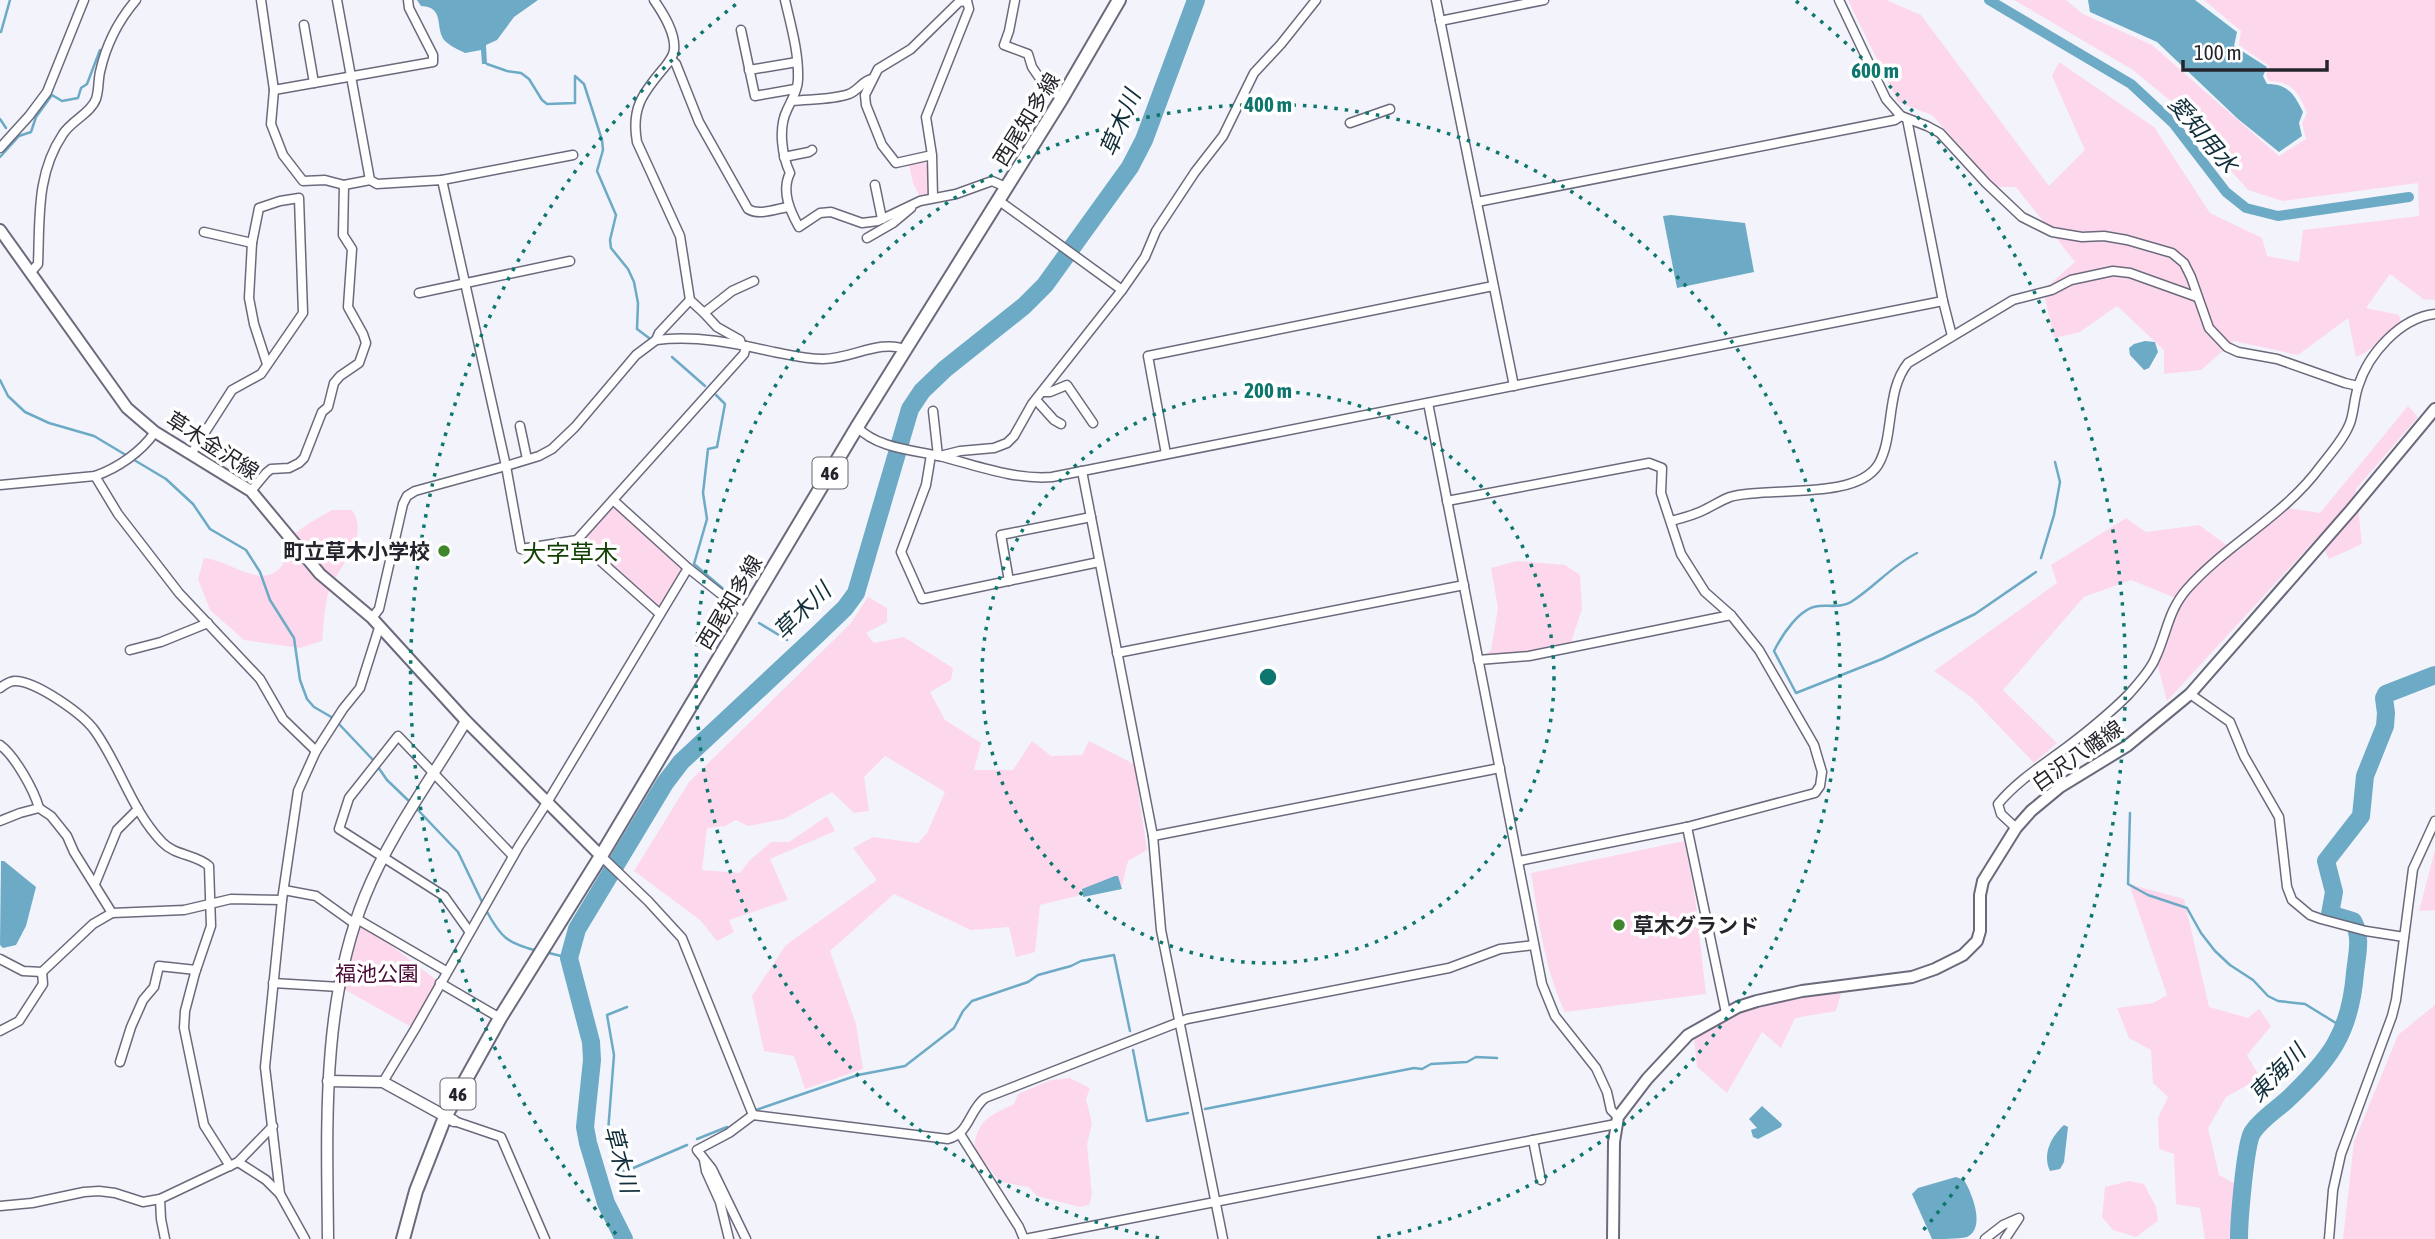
<svg xmlns="http://www.w3.org/2000/svg" width="2435" height="1239" viewBox="0 0 2435 1239" font-family="'Asap Condensed','Noto Sans JP',sans-serif">
	<style>
		.green { fill: #fdd8ec }
		.water { fill: #6caac5 }
		.lines { fill: none; stroke-linecap: round; stroke-linejoin: round }
		.stream { stroke: #6caac5; stroke-width: 2.5 }
		.canal { stroke: #6caac5; stroke-width: 10 }
		.river { stroke: #6caac5; stroke-width: 18 }
		.minor-casing { stroke: #6b6a7c; stroke-width: 11 }
		.tertiary-casing { stroke: #6b6a7c; stroke-width: 13 }
		.secondary-casing { stroke: #6b6a7c; stroke-width: 14 }
		.primary-casing { stroke: #6b6a7c; stroke-width: 16 }
		.minor { stroke: #fff; stroke-width: 8 }
		.tertiary { stroke: #fff; stroke-width: 10 }
		.secondary { stroke: #fff; stroke-width: 10 }
		.primary { stroke: #fff; stroke-width: 12 }
		.ring { fill: none; stroke: #0f766e; stroke-width: 3.5; stroke-dasharray: 3.5 7 }
		.poi-dot { fill: #3f862c; stroke: #fff; stroke-width: 2.5 }
		.labels { text-anchor: middle; dominant-baseline: central; stroke-width: 7; stroke-linejoin: round; paint-order: stroke }
		.shield { fill: #fff; stroke: #66666b; stroke-width: 2 }
		.shield-label { font-size: 19px; font-weight: bold; fill: #25242c }
		.street-label { font-size: 21px; fill: #25242c; stroke: #fff }
		.poi-label { font-size: 21px; font-weight: bold; fill: #25242c; stroke: #fff; text-anchor: end }
		.park-label { font-size: 21px; fill: #490a35; stroke: #fff }
		.water-label { font-size: 23px; font-style: italic; fill: #102e3a; stroke: #fff }
		.quarter-label { font-size: 24px; fill: #134105; stroke: #fff }
		.centre { fill: #0f766e; stroke: #fff; stroke-width: 3.5 }
		.ring-label { font-size: 21px; text-anchor: middle; font-weight: bold; fill: #0f766e; stroke: #fff; stroke-width: 7; stroke-linejoin: round; paint-order: stroke }
	</style>
	<rect width="100%" height="100%" fill="#f3f3fb"/>
	<g class="green">
		<path d="M1848,0H1886L1921,15L2049,186L2085,150L2052,76L2059,62L2154,127L2210,213L2262,238L2267,256L2299,262L2303,230L2419,216L2418,183L2283,201L2248,190L2168,99L2133,70L2014,0H2066L2083,14L2152,45L2279,156L2306,139L2302,123L2307,113C2299,93 2292,81 2269,81L2266,75L2269,66L2239,45L2241,31L2204,0H2435V300L2423,299L2390,274L2366,308L2399,315L2401,323L2365,353L2356,357L2348,318L2298,355L2234,341L2201,370L2164,374V350L2117,306L2080,332L2054,338L2043,290L2075,262L2016,187H1996L1932,115L1898,102Z"/>
		<polygon points="923,161 927,165 928,195 920,197 913,183 909,165"/>
		<polygon points="2408,406 2418,417 2356,489 2362,544 2329,559 2318,537 2167,701 2157,663 2183,601 2131,580 2084,597 2003,690 2057,743 2034,763 1972,698 1934,671 2057,583 2051,565 2126,518 2146,532 2199,525 2236,552 2288,508 2320,513"/>
		<polygon points="609,509 615,509 680,566 681,570 658,608 581,541"/>
		<path d="M332,510H352C371,538 338,566 329,591C324,606 324,625 322,641L300,648L244,640L210,610L198,579L204,558C225,561 240,573 261,576C268,576 276,573 280,568C286,562 282,554 285,547C293,530 317,519 332,510Z"/>
		<polygon points="1517,561 1565,565 1580,575 1582,609 1570,645 1531,653 1490,657 1486,654 1491,650 1498,608 1491,568"/>
		<polygon points="868,597 887,608 887,622 866,633 874,643 904,637 953,668 951,680 930,692 945,720 981,743 974,770 1013,770 1032,741 1051,756 1082,755 1089,741 1134,764 1147,850 1128,861 1122,885 1040,905 1035,952 1016,957 1009,927 971,930 894,894 830,951 856,1024 863,1069 805,1089 794,1056 764,1051 752,996 786,945 877,880 853,848 873,837 918,843 927,833 945,792 885,756 864,777 869,811 854,813 832,792 784,819 748,826 736,820 725,826 707,828 702,870 740,873 749,861 771,842 789,842 827,816 835,831 770,859 788,900 729,920 734,932 717,941 700,920 634,871 689,782 851,623"/>
		<path d="M1684,841L1695,896L1706,994L1565,1012C1544,968 1539,921 1531,873Z"/>
		<polygon points="2435,850 2435,910 2419,911"/>
		<polygon points="2129,884 2184,899 2209,1007 2248,1018 2259,1009 2271,1026 2247,1055 2260,1078 2226,1097 2208,1128 2219,1175 2234,1183 2235,1239 2205,1239 2200,1208 2176,1204 2174,1154 2159,1149 2158,1118 2168,1097 2153,1083 2151,1050 2129,1038 2117,1008 2153,1003 2167,995"/>
		<polygon points="357,919 440,983 415,1029 340,987"/>
		<polygon points="1842,990 1836,1011 1795,1018 1781,1048 1762,1032 1727,1093 1697,1067 1694,1036 1739,1011 1800,996"/>
		<polygon points="2435,1005 2435,1239 2343,1239 2354,1142 2398,1035"/>
		<path d="M1070,1078L1090,1088L1086,1099L1092,1123L1087,1145L1092,1195L1089,1205L1080,1207L1037,1196L1029,1187L1000,1182L974,1149C977,1120 989,1116 1014,1104L1018,1094L1051,1080Z"/>
		<polygon points="2129,1181 2144,1184 2156,1207 2158,1221 2136,1237 2113,1230 2102,1217 2105,1187"/>
	</g>
	<g class="water">
		<path d="M417,0H538L514,17L497,40L486,45L487,64H482L481,50L465,53C459,50 450,46 445,41C434,29 446,7 421,6Z"/>
		<path d="M2088,0H2195L2237,32L2234,46L2267,67L2263,76L2267,84C2288,84 2294,94 2303,112L2299,123L2302,136L2279,152L2238,119L2157,42L2090,12Z"/>
		<polygon points="1671,215 1745,223 1754,272 1677,288 1663,216"/>
		<polygon points="2145,341 2155,342 2158,352 2149,368 2144,370 2130,355 2129,348 2134,344"/>
		<polygon points="1,861 4,861 36,887 26,926 16,945 3,948 0,945"/>
		<polygon points="1115,876 1118,876 1122,889 1083,897 1082,889"/>
		<polygon points="1762,1106 1782,1124 1781,1127 1758,1139 1753,1137 1751,1130 1757,1128 1749,1119"/>
		<path d="M2064,1125L2068,1127L2064,1162L2060,1169L2050,1171C2042,1154 2051,1137 2064,1125Z"/>
		<path d="M1956,1177L1964,1180C1972,1193 1986,1228 1967,1237C1957,1239 1942,1239 1932,1239L1912,1194L1918,1188Z"/>
	</g>
	<g class="lines">
		<g class="stream">
			<polyline points="1,32 10,0"/>
			<polyline points="487,64 507,71 521,73 529,79 542,100 547,104 575,103 575,76 584,84 602,140 603,150 597,171 616,215 610,240 611,248 628,269 634,282 638,303 637,329 649,338"/>
			<polyline points="0,119 6,128"/>
			<polyline points="0,157 19,136 31,132 36,117 52,95 62,101 78,98 81,88 87,84 100,50"/>
			<polyline points="672,357 705,386"/>
			<polyline points="0,380 8,396 25,412 49,423 94,436 166,479 193,504 210,529 246,550 260,572 270,600 294,638 300,680 307,699 314,707 333,718"/>
			<polyline points="716,395 725,404 717,447 708,449 703,493 707,519 694,564 735,599"/>
			<path d="M1917,553C1891,566 1875,587 1851,602C1842,608 1829,605 1819,606C1800,607 1782,635 1774,651L1796,693L1882,659L1975,614L2036,572"/>
			<polyline points="2041,558 2054,515 2060,482 2055,462"/>
			<polyline points="759,623 787,640"/>
			<polyline points="338,723 374,761"/>
			<polyline points="378,767 387,780 411,803"/>
			<polyline points="416,808 458,852 483,904"/>
			<polyline points="2130,813 2128,884 2148,895 2187,908 2201,933 2215,951 2230,965 2253,980 2268,996 2278,1001 2305,1004 2344,1028"/>
			<path d="M486,910C501,938 507,943 538,951"/>
			<polyline points="545,952 569,958"/>
			<polyline points="627,1007 607,1015 614,1055 608,1132 612,1149 624,1172 687,1145"/>
			<polyline points="1133,1050 1147,1121 1188,1113"/>
			<polyline points="1205,1109 1414,1068 1422,1069 1431,1064 1467,1062 1476,1057 1497,1058"/>
			<polyline points="756,1110 858,1075 905,1066 954,1028 963,1011 972,1001 1028,982 1038,975 1071,966 1081,961 1114,955 1130,1031"/>
			<polyline points="697,1139 727,1127"/>
		</g>
		<polyline class="canal" points="1989,0 2131,84 2173,123 2226,192 2246,208 2278,216 2409,197"/>
		<g class="river">
			<polyline points="624,1239 606,1203 588,1143 585,1127 592,1060 591,1042 569,958 577,929 665,783 681,762 818,634 845,608 856,593 910,409 922,391 945,369 1024,306 1045,285 1130,167 1144,140 1196,0"/>
			<path d="M2239,1239C2239,1221 2245,1146 2252,1133C2260,1120 2276,1110 2287,1100C2330,1059 2350,1034 2355,973C2357,954 2362,937 2353,921L2330,914L2334,892L2326,861L2361,816L2365,776L2385,726L2386,713L2384,698L2386,694L2435,675"/>
		</g>
		<defs>
			<g id="minor">
				<polyline points="261,0 274,90 433,62 433,55 409,8 408,0"/>
				<polyline points="337,0 370,180 377,184 442,180 506,466 521,549 577,540 744,354 746,346"/>
				<path d="M654,0C663,13 676,33 674,50C673,58 668,63 663,69C642,94 631,109 637,142L680,236L690,300L704,313L732,291L754,281"/>
				<path d="M785,0C791,26 799,53 798,80C798,90 791,101 787,110C778,128 782,156 790,173C781,191 790,211 799,227L820,213L831,212L862,223L878,221L920,201L956,194L992,181L1006,187"/>
				<polyline points="1015,0 1009,31 1004,45 1028,54 1032,67 1045,86 1062,98"/>
				<polyline points="1436,0 1514,386"/>
				<polyline points="1839,0 1886,99 1901,116 1927,126 1940,133 1986,183 2022,217 2052,232 2082,237 2104,236 2127,240 2172,253 2184,263 2191,277 2209,328 2227,347 2238,352 2277,359 2345,383 2358,386"/>
				<polyline points="1440,21 1544,0"/>
				<polyline points="304,25 314,83"/>
				<polyline points="741,30 755,96 795,89"/>
				<path d="M671,59L676,64L699,122L748,209C759,216 776,209 788,207"/>
				<polyline points="749,70 797,62"/>
				<polyline points="274,90 271,124 283,155 303,181 325,180 344,185"/>
				<path d="M792,101C809,99 832,100 849,94C859,90 862,81 872,79"/>
				<polyline points="1907,119 1943,301 1952,336"/>
				<polyline points="1350,123 1390,109"/>
				<polyline points="0,148 29,116 47,92 84,0"/>
				<polyline points="932,155 896,163 882,145 866,105 865,95 878,69 911,49 959,2 967,1 969,9 926,117 932,155 933,198"/>
				<polyline points="784,157 809,152 812,150"/>
				<polyline points="442,180 573,155"/>
				<polyline points="875,185 882,219"/>
				<polyline points="998,200 1122,290"/>
				<polyline points="1477,202 1895,120 1901,116"/>
				<polyline points="867,238 893,223 911,208"/>
				<polyline points="252,243 249,298 254,324 267,364"/>
				<path d="M30,273L38,264C40,218 36,174 63,134C71,121 91,113 96,99C99,90 98,81 100,72C106,45 118,21 136,0"/>
				<polyline points="419,293 570,261"/>
				<polyline points="704,313 717,327 740,340 741,344"/>
				<path d="M656,340C696,335 734,343 774,352C790,355 806,359 822,359C850,360 880,338 907,350"/>
				<polyline points="1042,392 1050,392 1067,385 1093,423"/>
				<polyline points="1036,400 1054,420 1061,424"/>
				<polyline points="1428,403 1542,984 1555,1016 1596,1068 1607,1092 1611,1110 1618,1117"/>
				<polyline points="933,411 938,456"/>
				<polyline points="520,426 527,459"/>
				<path d="M857,427C877,448 912,450 939,456C976,465 1013,480 1052,477L1943,301"/>
				<polyline points="191,454 232,390 261,374 303,313 299,198 280,201 259,208 252,243 204,232"/>
				<polyline points="1166,454 1148,356 1493,286"/>
				<polyline points="931,455 926,485 901,552 922,599 1099,562"/>
				<polyline points="940,456 960,451 994,448 1007,443 1014,436 1032,404 1122,290 1145,257 1156,231 1195,172 1223,136 1254,73 1281,44 1316,0"/>
				<polyline points="1082,471 1153,836 1161,930 1223,1239"/>
				<polyline points="95,476 118,514 179,593 260,679 283,719 316,751"/>
				<path d="M0,485L95,476C118,468 141,452 155,432"/>
				<polyline points="251,491 266,473 271,469 289,468 299,463 304,458 322,412 328,407 334,383 340,376 359,363 366,343 363,334 348,307 352,249 343,235 344,185 370,180"/>
				<polyline points="613,500 688,568 745,613"/>
				<polyline points="1447,501 1649,463 1662,468 1661,493 1681,554 1705,592 1731,615 1759,650 1814,745 1822,772 1820,786 1815,793 1687,827 1519,861"/>
				<path d="M1671,521C1683,518 1695,515 1706,509C1714,505 1722,500 1730,497C1767,486 1855,501 1878,465C1895,437 1885,391 1908,363L2013,300L2052,290L2071,280L2113,271L2130,273L2197,297"/>
				<polyline points="577,540 660,614"/>
				<polyline points="1009,581 1001,535 1091,517"/>
				<polyline points="372,618 379,609 403,504 407,496 415,491 506,466 539,456 552,449 575,427 636,355 656,340 659,333 690,300"/>
				<polyline points="130,650 161,642 208,623"/>
				<polyline points="1117,653 1464,585"/>
				<polyline points="1478,660 1529,656 1731,615"/>
				<path d="M0,688C4,685 9,681 15,681C36,681 83,714 95,731C120,766 132,811 162,842C175,856 196,854 209,866L211,926L195,973L185,1011L184,1028L204,1125L230,1166"/>
				<polyline points="2190,694 2230,722 2244,756 2279,817 2287,887 2292,900 2310,915 2321,919 2366,931 2404,937"/>
				<path d="M0,745C15,756 34,790 39,808"/>
				<polyline points="0,821 20,813 39,808 51,816 67,836 74,852 112,913"/>
				<polyline points="1687,827 1726,1013"/>
				<path d="M2016,828L2001,814L1998,804C2018,780 2043,765 2067,747C2088,731 2110,713 2128,695C2137,685 2148,673 2154,661C2167,635 2167,612 2187,589C2227,544 2284,516 2320,467C2330,454 2344,439 2350,423C2354,412 2354,399 2358,387C2368,354 2400,318 2435,314"/>
				<polyline points="1153,836 1500,768"/>
				<polyline points="601,856 648,901 682,938 753,1115"/>
				<polyline points="95,884 117,830 138,809"/>
				<polyline points="284,890 316,896 355,924"/>
				<polyline points="357,919 446,971"/>
				<polyline points="469,931 444,896 339,829 349,798 398,736 513,856"/>
				<polyline points="0,959 23,971 42,972 93,924 112,913 184,910 231,899 282,900"/>
				<polyline points="273,983 340,987"/>
				<polyline points="440,983 500,1018"/>
				<polyline points="0,1031 19,1021 43,984 42,972"/>
				<polyline points="120,1062 131,1027 143,1000 154,987 159,966 196,970"/>
				<polyline points="383,1082 415,1029 519,846 548,801 688,568"/>
				<polyline points="454,1121 501,1137 545,1239"/>
				<polyline points="960,1134 1019,1227 1024,1239"/>
				<polyline points="1533,1140 1616,1124"/>
				<polyline points="704,1160 706,1171 720,1202 729,1239"/>
				<polyline points="238,1162 266,1180 280,1194"/>
				<polyline points="160,1199 161,1219 165,1239"/>
				<polyline points="0,1206 32,1203 84,1192 99,1191 115,1193 143,1202 160,1199 238,1162 273,1126"/>
				<polyline points="305,1239 280,1194 265,1067 282,900 298,791 316,751 343,709 360,688 379,628"/>
				<path d="M746,1239L712,1169L697,1150L729,1133L753,1115L948,1139C970,1133 969,1110 985,1098L1187,1019L1449,968L1500,949L1534,945"/>
				<polyline points="1025,1239 1533,1140 1541,1180"/>
				<polyline points="1985,1239 2003,1225 2019,1218 2005,1239"/>
				<polyline points="2329,1239 2333,1190 2341,1154 2392,1016 2396,1000 2413,869 2435,821"/>
			</g>
			<g id="tertiary">
				<polyline points="328,1081 383,1082 454,1121"/>
				<path d="M328,1239C327,1126 321,1004 365,896C390,834 432,778 466,721"/>
			</g>
			<g id="secondary">
				<polyline points="0,230 127,408 155,432 251,491 320,574 372,618 466,721 601,856"/>
				<polyline points="1613,1239 1614,1142 1618,1117 1647,1079 1688,1035 1738,1007 1757,1001 1802,991 1912,977 1935,969 1963,955 1977,941 1980,931 1980,895 1983,881 2016,828 2031,811 2060,787 2127,746 2190,694 2351,510 2435,409"/>
			</g>
			<polyline id="primary" points="403,1239 416,1191 445,1117 500,1018 601,856 857,427 1062,98 1119,0"/>
		</defs>
		<use href="#minor" class="minor-casing"/>
		<use href="#tertiary" class="tertiary-casing"/>
		<use href="#secondary" class="secondary-casing"/>
		<use href="#primary" class="primary-casing"/>
		<use href="#minor" class="minor"/>
		<use href="#tertiary" class="tertiary"/>
		<use href="#secondary" class="secondary"/>
		<use href="#primary" class="primary"/>
	</g>
	<g class="ring">
		<circle cx="1268" cy="677" r="286"/>
		<path d="M1159 1238A572 572 0 1 1 1377 1238"/>
		<path d="M616 1234A858 858 0 0 1 740 1M1796 1A858 858 0 0 1 1920 1234"/>
	</g>
	<g class="poi-dot">
		<circle cx="444" cy="551" r="7"/>
		<circle cx="1619" cy="925" r="7"/>
	</g>
	<g class="labels">
		<g class="shield">
			<rect x="812.5" y="457.5" width="35" height="31" rx="5"/>
			<rect x="440.5" y="1078.5" width="35" height="31" rx="5"/>
		</g>
		<g class="shield-label">
			<text x="830" y="473">46</text>
			<text x="458" y="1094">46</text>
		</g>
		<g class="street-label">
			<text transform="translate(1026 119) rotate(-58)">西尾知多線</text>
			<text transform="translate(213 445) rotate(33)">草木金沢線</text>
			<text transform="translate(729 602) rotate(-59)">西尾知多線</text>
			<text transform="translate(2077 755) rotate(-35)">白沢八幡線</text>
		</g>
		<g class="poi-label">
			<text x="430" y="551">町立草木小学校</text>
			<text x="1633" y="925" text-anchor="start">草木グランド</text>
		</g>
		<g class="park-label">
			<text x="377" y="973">福池公園</text>
		</g>
		<g class="water-label">
			<text transform="translate(1120 123) rotate(-67)">草木川</text>
			<text transform="translate(2203 134) rotate(50)">愛知用水</text>
			<text transform="translate(802 611) rotate(-44)">草木川</text>
			<text transform="translate(2277 1073) rotate(-46)">東海川</text>
			<text transform="translate(621 1159) rotate(75)">草木川</text>
		</g>
		<g class="quarter-label">
			<text x="570" y="553">大字草木</text>
		</g>
	</g>
	<circle cx="1268" cy="677" r="10" class="centre"/>
	<g class="ring-label">
		<text x="1875" y="78">600 m</text>
		<text x="1268" y="112">400 m</text>
		<text x="1268" y="398">200 m</text>
	</g>
	<path d="M2183 60v10h144v-10" fill="none" stroke="#25242c" stroke-width="3.5"/>
	<text x="2194" y="60" font-size="21" fill="#25242c" stroke="#ffffff" stroke-width="5" paint-order="stroke">100 m</text>
</svg>
